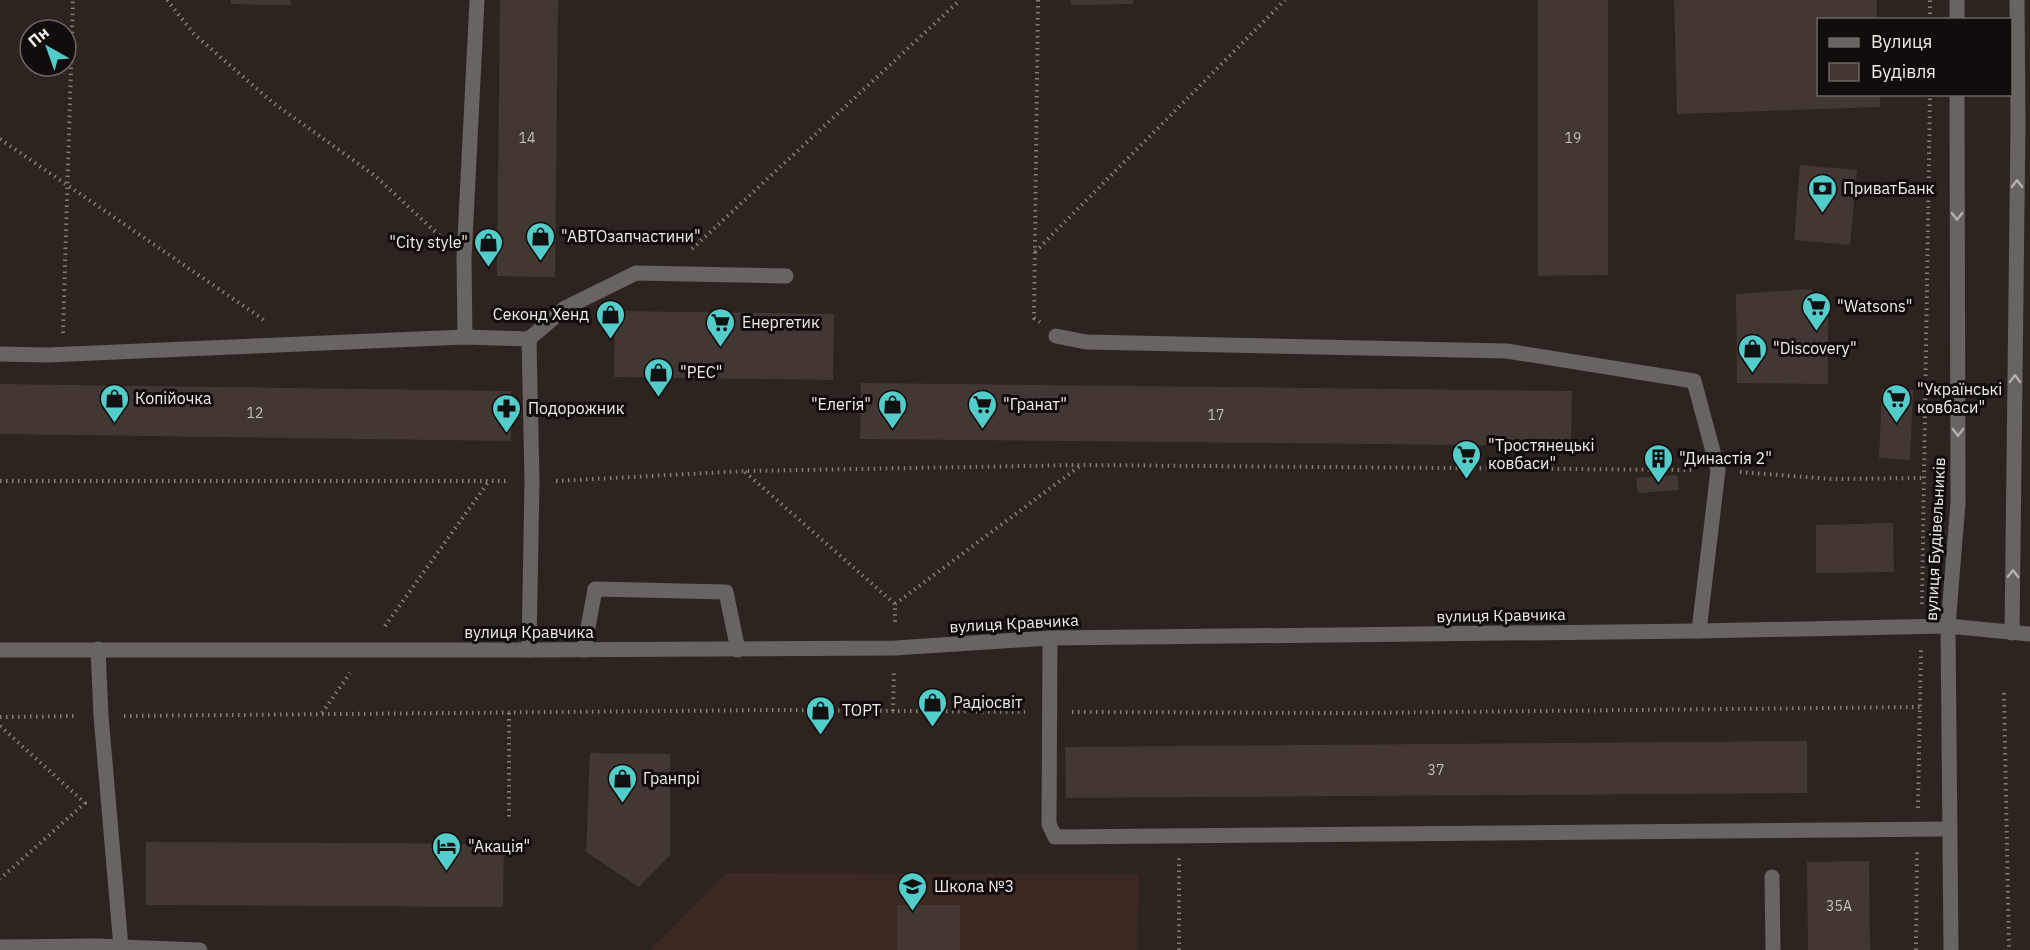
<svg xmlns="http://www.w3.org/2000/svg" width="2030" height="950" viewBox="0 0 2030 950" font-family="'IBM Plex Sans',sans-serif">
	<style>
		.built { fill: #392922 }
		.building { fill: #423732 }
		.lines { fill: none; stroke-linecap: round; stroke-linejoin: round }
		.path { stroke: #867d7a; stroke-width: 4; stroke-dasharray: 1.5 4.5; stroke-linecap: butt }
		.service { stroke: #696361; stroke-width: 15 }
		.minor { stroke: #696361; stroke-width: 15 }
		.tertiary { stroke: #696361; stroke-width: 15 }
		.oneway { stroke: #b5aeac }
		.labels { text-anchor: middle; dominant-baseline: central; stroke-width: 6; stroke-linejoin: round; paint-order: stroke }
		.number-label { font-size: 14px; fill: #c7bebb }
		.poi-label { font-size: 16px; fill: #f3ebe9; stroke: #120d0c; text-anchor: start }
		.street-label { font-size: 16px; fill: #f3ebe9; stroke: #120d0c }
	</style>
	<rect width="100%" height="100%" fill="#2d231f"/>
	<polygon class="built" points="726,873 1139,874 1137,950 650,950"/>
	<g class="building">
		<polygon points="231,0 291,0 291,5 231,4"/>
		<polygon points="500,0 558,0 555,277 497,276"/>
		<polygon points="1071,0 1133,0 1133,4 1071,5"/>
		<polygon points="1538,0 1608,0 1608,275 1538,276"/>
		<polygon points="1674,0 1877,0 1877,20 1818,20 1818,94 1880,94 1880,107 1677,114"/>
		<polygon points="1800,165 1857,170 1850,245 1794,240"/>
		<polygon points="1811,289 1828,307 1828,384 1737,383 1736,294"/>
		<polygon points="615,311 834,314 833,380 614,377"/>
		<polygon points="861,383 1572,391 1571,446 860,439"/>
		<polygon points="0,384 511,391 511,441 0,434"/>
		<polygon points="1882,389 1913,390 1910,460 1879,458"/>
		<polygon points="1677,475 1679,490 1638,493 1636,478"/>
		<polygon points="1893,523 1894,572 1816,573 1816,525"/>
		<polygon points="1807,741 1807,793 1066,798 1065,747"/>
		<polygon points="590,753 670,754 670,855 639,887 586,852"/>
		<polygon points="146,842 504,844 503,907 146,905"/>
		<polygon points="1869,861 1870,950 1808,950 1807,862"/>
		<rect x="897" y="905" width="63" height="45"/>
	</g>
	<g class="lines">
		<g class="path">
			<polyline points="167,0 194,34 272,102 374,175 442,238"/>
			<polyline points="1038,0 1034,318 1040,322"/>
			<polyline points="1930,20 1930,0"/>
			<polyline points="0,139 267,322"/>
			<polyline points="692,249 960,0"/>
			<polyline points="1035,252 1285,0"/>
			<polyline points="63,333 73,0"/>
			<polyline points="745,472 895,604 895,625"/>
			<polyline points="1740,472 1832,479 1924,478"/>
			<polyline points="0,481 509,481"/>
			<polyline points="556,481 745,471 1080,465 1694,470"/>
			<polyline points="895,604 1080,466"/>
			<polyline points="1922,604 1930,94"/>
			<polyline points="385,626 489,481"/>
			<polyline points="2004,693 2009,950"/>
			<polyline points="893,711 894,671"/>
			<polyline points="1072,712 1352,713 1920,707"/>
			<polyline points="322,713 350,673"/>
			<polyline points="509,713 509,820"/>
			<polyline points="124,716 776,710 1025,712"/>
			<polyline points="0,717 77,716"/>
			<polyline points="0,726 85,803 0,879"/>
			<polyline points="1918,808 1921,650"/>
			<polyline points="1179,950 1179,858"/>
			<polyline points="1916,950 1917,851"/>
		</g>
		<g class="service">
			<polyline points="1056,336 1086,342 1507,351 1694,381 1718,470 1699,631"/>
			<polyline points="465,337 464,259 477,0"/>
			<polyline points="529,339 565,308 636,273 786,276"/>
			<polyline points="0,354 47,355 465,337 529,339 532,481 529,650"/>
			<polyline points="1050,638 1049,824 1055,837 1950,829"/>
			<polyline points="98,649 101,716 121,947 124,950"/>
			<polyline points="584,650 595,589 726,592 738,650"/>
			<polyline points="1772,877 1773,950"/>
			<polyline points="0,947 96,946 200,950"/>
		</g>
		<polyline class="minor" points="1951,950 1948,626 2030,634"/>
		<g class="tertiary">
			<polyline points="1957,0 1957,20"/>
			<polyline points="2012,633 2018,124 2017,0"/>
			<polyline points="0,650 529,650 895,648 1050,638 1699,631 1948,626 1958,503 1957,94"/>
		</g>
	</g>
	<defs><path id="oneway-chevron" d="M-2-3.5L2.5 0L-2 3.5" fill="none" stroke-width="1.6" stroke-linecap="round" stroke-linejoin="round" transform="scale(1.5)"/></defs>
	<g class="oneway">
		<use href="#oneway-chevron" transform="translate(2017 184) rotate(-89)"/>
		<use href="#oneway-chevron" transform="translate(1957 216) rotate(90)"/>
		<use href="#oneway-chevron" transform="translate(2015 379) rotate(-89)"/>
		<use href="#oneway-chevron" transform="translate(1958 432) rotate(90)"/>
		<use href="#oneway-chevron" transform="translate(2013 574) rotate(-89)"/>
	</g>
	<defs>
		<symbol id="bank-pin" viewBox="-11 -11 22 30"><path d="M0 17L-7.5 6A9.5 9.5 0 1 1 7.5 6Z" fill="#53cdca" stroke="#120d0c"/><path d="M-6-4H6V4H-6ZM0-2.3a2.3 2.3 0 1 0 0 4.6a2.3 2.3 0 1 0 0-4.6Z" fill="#111"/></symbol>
		<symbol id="shop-pin" viewBox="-11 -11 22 30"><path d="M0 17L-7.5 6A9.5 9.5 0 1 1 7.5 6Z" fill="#53cdca" stroke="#120d0c"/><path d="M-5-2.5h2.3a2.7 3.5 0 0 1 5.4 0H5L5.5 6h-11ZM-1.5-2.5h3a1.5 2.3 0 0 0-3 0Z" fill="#111"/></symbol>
		<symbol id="supermarket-pin" viewBox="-11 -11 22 30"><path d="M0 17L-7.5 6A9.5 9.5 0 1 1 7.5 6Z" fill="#53cdca" stroke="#120d0c"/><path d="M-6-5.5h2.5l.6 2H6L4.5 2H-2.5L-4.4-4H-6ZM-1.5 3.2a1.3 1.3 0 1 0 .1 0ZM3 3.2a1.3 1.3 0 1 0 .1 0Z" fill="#111"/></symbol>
		<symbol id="pharmacy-pin" viewBox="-11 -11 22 30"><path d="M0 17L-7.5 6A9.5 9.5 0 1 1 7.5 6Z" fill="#53cdca" stroke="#120d0c"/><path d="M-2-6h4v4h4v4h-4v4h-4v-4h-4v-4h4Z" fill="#111"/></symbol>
		<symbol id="building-pin" viewBox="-11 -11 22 30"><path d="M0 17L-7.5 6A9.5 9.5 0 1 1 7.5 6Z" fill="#53cdca" stroke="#120d0c"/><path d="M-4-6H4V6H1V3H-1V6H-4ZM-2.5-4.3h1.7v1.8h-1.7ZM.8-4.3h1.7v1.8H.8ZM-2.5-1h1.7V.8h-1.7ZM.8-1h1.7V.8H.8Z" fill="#111"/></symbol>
		<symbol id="hotel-pin" viewBox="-11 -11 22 30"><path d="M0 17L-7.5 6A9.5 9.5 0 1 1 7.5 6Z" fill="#53cdca" stroke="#120d0c"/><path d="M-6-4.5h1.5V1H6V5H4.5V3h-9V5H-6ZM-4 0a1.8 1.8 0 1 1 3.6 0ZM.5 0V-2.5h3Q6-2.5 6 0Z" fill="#111"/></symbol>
		<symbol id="school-pin" viewBox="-11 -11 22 30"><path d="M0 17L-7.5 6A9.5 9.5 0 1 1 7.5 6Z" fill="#53cdca" stroke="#120d0c"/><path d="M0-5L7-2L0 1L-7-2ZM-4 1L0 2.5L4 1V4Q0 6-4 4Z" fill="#111"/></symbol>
	</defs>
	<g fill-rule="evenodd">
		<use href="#bank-pin" x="1806" y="172" width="33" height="45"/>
		<use href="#shop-pin" x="524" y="220" width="33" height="45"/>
		<use href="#shop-pin" x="472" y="226" width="33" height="45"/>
		<use href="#supermarket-pin" x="1800" y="290" width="33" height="45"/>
		<use href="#shop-pin" x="594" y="298" width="33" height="45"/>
		<use href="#supermarket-pin" x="704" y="306" width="33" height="45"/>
		<use href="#shop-pin" x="1736" y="332" width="33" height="45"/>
		<use href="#shop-pin" x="642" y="356" width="33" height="45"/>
		<use href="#shop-pin" x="98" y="382" width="33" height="45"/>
		<use href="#supermarket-pin" x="1880" y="382" width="33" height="45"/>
		<use href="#shop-pin" x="876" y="388" width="33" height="45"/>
		<use href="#supermarket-pin" x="966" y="388" width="33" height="45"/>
		<use href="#pharmacy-pin" x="490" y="392" width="33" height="45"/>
		<use href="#supermarket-pin" x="1450" y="438" width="33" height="45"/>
		<use href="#building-pin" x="1642" y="442" width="33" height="45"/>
		<use href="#shop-pin" x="916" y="686" width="33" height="45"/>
		<use href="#shop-pin" x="804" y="694" width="33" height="45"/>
		<use href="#shop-pin" x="606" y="762" width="33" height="45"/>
		<use href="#hotel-pin" x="430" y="830" width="33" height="45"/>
		<use href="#school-pin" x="896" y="870" width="33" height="45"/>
	</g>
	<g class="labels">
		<g class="number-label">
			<text x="527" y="138">14</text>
			<text x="1573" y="138">19</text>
			<text x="255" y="413">12</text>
			<text x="1216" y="415">17</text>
			<text x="1436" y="770">37</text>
			<text x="1839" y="906">35А</text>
		</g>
		<g class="poi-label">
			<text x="1843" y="188">ПриватБанк</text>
			<text x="561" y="236">"АВТОзапчастини"</text>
			<text x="468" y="242" text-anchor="end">"City style"</text>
			<text x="1837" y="306">"Watsons"</text>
			<text x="589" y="314" text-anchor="end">Секонд Хенд</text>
			<text x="742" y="322">Енергетик</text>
			<text x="1773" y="348">"Discovery"</text>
			<text x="680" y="372">"РЕС"</text>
			<text x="1917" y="389">"Українські<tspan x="1917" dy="18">ковбаси"</tspan></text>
			<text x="135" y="398">Копійочка</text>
			<text x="871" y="404" text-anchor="end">"Елегія"</text>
			<text x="1003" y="404">"Гранат"</text>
			<text x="528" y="408">Подорожник</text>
			<text x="1488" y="445">"Тростянецькі<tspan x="1488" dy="18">ковбаси"</tspan></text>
			<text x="1679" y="458">"Династія 2"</text>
			<text x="953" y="702">Радіосвіт</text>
			<text x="842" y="710">ТОРТ</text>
			<text x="643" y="778">Гранпрі</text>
			<text x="468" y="846">"Акація"</text>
			<text x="934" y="886">Школа №3</text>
		</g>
		<g class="street-label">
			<text transform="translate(1935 539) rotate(-87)">вулиця Будівельників</text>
			<text transform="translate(1501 615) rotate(-1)">вулиця Кравчика</text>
			<text transform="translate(1014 623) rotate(-3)">вулиця Кравчика</text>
			<text x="529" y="632">вулиця Кравчика</text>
		</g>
	</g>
	<rect x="1817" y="18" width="195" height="78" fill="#120d0c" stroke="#6c6664" stroke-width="1.5"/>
	<rect x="1829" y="38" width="30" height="9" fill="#696361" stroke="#6c6664" stroke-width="1.5"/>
	<text x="1871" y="48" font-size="18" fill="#f3ebe9">Вулиця</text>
	<rect x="1829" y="63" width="30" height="18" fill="#423732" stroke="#6c6664" stroke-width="1.5"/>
	<text x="1871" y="78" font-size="18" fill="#f3ebe9">Будівля</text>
	<g transform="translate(48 48) rotate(320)"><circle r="28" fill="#120d0c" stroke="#6c6664" stroke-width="1.5"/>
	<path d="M0-4.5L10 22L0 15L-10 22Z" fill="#53cdca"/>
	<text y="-9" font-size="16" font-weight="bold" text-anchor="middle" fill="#f3ebe9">Пн</text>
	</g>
</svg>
